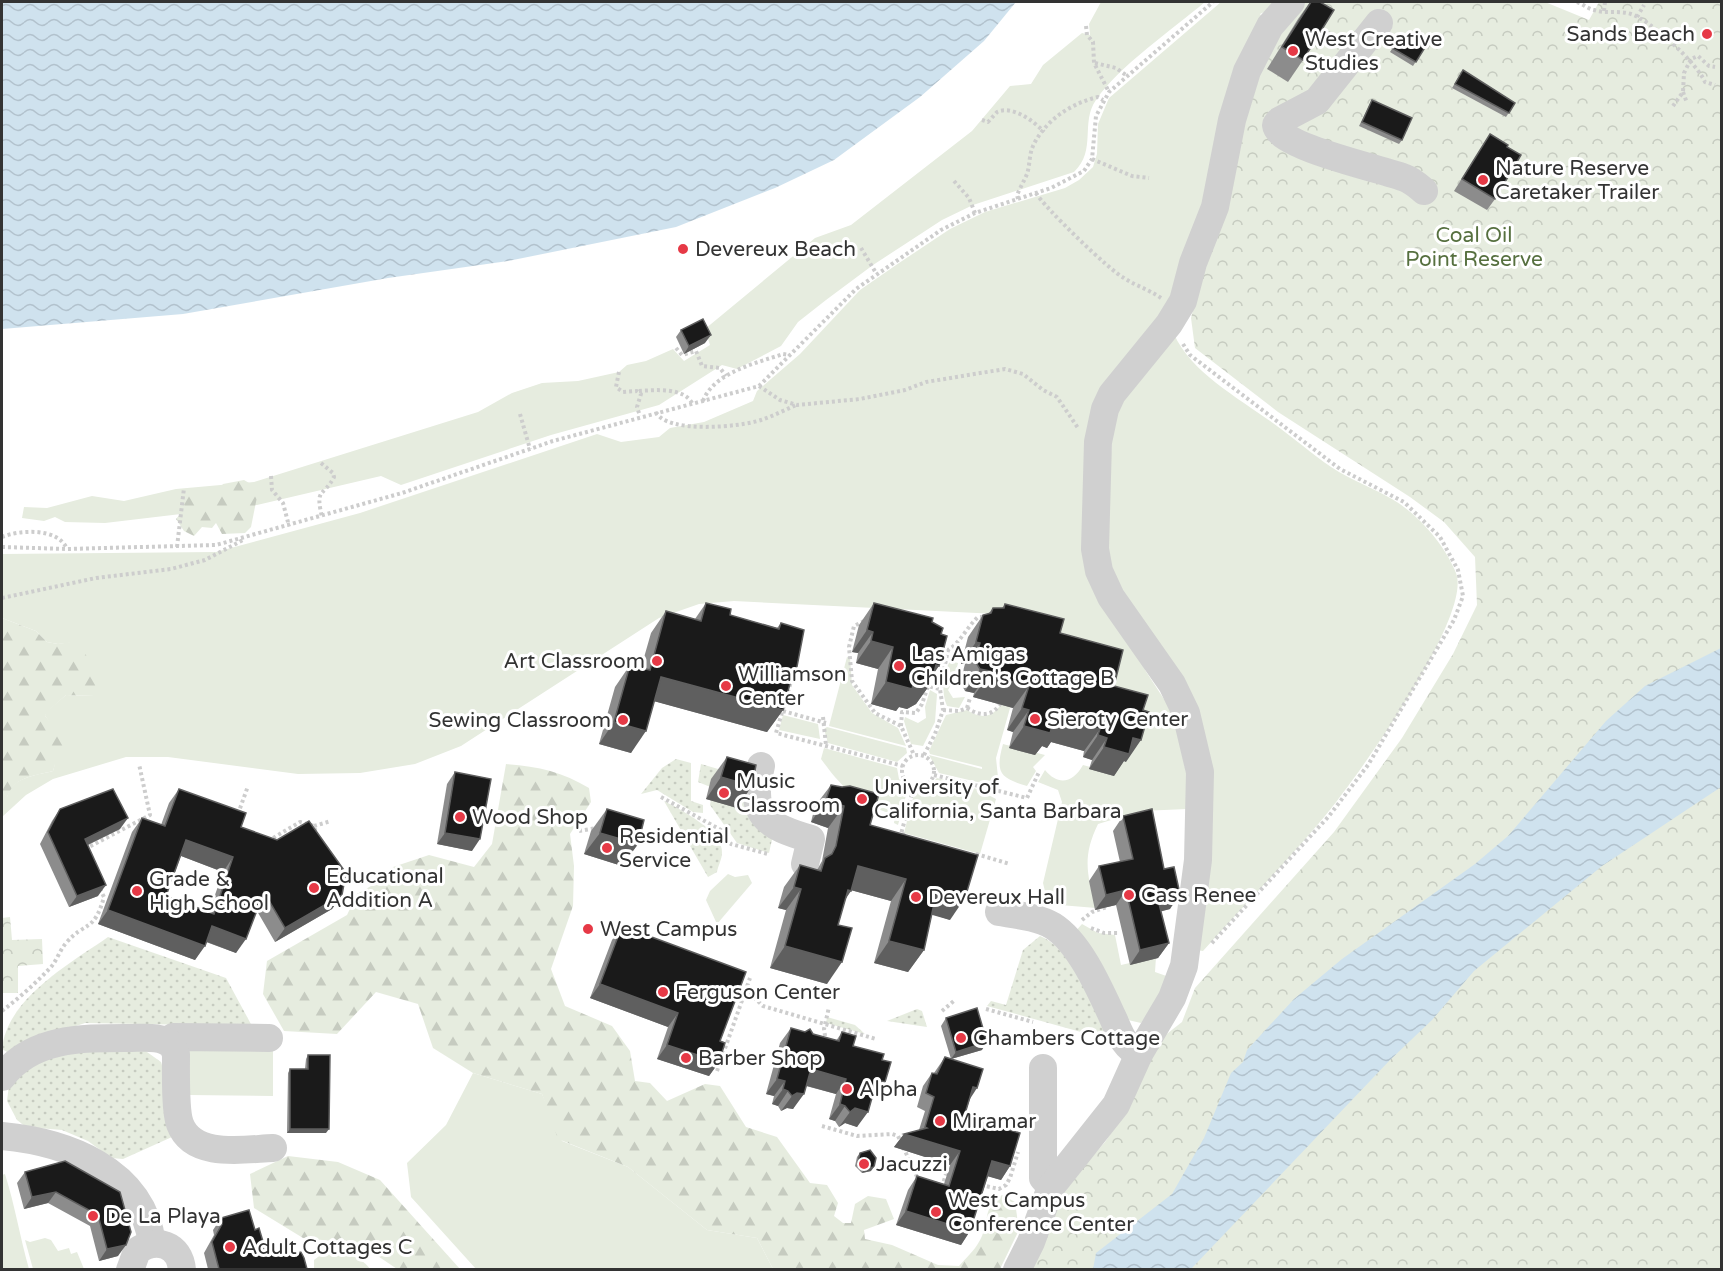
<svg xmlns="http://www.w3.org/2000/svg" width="1723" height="1271" viewBox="0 0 1723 1271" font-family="'Varela Round',sans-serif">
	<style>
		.grass { fill: #e6ecdf }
		.forest { fill: url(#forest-firs) }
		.park { fill: url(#park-crowns) }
		.garden { fill: url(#garden-dots) }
		.water { fill: url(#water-waves) }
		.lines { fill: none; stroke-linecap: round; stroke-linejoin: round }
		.path { stroke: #cdcdcd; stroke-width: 4; stroke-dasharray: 3 3; stroke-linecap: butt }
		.minor { stroke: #d0d0d0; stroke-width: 28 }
		.wall { fill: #8c8c8c; fill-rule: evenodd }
		.shaded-wall { fill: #5f5f5f }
		.building { fill: #1a1a1a; stroke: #5f5f5f; stroke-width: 1.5; fill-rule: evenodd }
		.poi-dot { fill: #e63946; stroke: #fff; stroke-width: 2 }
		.labels { text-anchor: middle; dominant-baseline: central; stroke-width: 6; stroke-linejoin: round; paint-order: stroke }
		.poi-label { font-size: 21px; fill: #333; stroke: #fff; text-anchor: start }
		.park-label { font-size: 21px; fill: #56703f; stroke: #fff }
	</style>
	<defs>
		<pattern id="forest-firs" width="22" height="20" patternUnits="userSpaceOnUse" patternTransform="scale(1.5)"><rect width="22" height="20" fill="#e6ecdf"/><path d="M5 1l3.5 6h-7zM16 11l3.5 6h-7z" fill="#c6cbc0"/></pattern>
		<pattern id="park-crowns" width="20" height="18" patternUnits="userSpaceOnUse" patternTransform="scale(1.5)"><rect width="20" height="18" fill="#e6ecdf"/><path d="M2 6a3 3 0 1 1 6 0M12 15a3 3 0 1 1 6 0" fill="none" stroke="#c6cbc0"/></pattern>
		<pattern id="garden-dots" width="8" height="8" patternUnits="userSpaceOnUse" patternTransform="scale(1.5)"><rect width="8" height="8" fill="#e6ecdf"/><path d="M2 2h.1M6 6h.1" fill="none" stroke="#c6cbc0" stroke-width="1.8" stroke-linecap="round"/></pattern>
		<pattern id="water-waves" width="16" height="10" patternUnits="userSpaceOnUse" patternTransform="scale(1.5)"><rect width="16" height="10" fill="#cfe2ee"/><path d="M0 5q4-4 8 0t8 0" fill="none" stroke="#b2c2cd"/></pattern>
	</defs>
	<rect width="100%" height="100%" fill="#fff"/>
	<g class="grass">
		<path d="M1101,2H1205C1173,29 1118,67 1096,100C1080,123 1097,150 1074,172L973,205L942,220L873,265L826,300L798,322L781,346L737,369L722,365L659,405L551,435L401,485L381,476L257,505L105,523L65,522L55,517L44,521L22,518L24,507L47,508L92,496L124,501L176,489L254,482L478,412L512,393L542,383L578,381L619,372L627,365L646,361L673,349L684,361L710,345L705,329L815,238L851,225L972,131L1010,86L1031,84L1043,65L1082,33L1090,35L1089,24Z"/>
		<path d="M1221,2H1285L1260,14L1265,21L1176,299L1131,353L1085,553L1148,665L1145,670L1173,713L1186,772L1187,809L1141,811L1098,824C1082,857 1087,874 1096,908L1048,904L1043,883L1062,802L1058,790L1038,782L1045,770C1058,786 1073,783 1083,765L1112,773L1116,757L1012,701L996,758L999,787L939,773L929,755L982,769V767L930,754L929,751L946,715L967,710C1014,741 1016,641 1019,615L734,601L699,604L659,618L461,746L415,764L360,773L298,774L168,757H126L53,779L26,795L2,817V791L7,797C13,777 33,776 53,771C58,755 57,728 45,716L46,712L66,695L94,696L77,642L58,644L47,642L36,631L2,618V554L216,552L360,513L597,434L621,442L659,437L670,428L704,422L753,401L757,391L800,354L860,290L899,263L950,229L985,212L1065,188L1079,180L1093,167L1097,154L1098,124L1109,98Z"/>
		<path d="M1174,334C1192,375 1246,402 1281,429C1300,443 1319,460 1339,472C1356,482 1375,489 1392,499C1418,514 1445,545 1456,573C1473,616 1355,780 1325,816C1286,863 1243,906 1203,951L1196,950L1208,774L1115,589L1103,548L1115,407Z"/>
		<polygon points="847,657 850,658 852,685 872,713 898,728 906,746 829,726"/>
		<path d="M950,661L958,663L954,680L948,690L953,698L965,697L959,708L947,706C941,693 943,673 950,661Z"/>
		<polygon points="930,690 937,694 935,722 923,746 911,744 904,721 905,717 918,723 926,718 925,707"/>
		<polygon points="783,715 818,724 820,739 779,730"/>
		<polygon points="827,727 906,748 907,753 897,762 828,743 824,729"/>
		<path d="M1003,744L1045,755L1033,767L1036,771L1027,786C1000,778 995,773 1003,744Z"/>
		<path d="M824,748L897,768L899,779L908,788L898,825L894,823L895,815C858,804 843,789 821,759Z"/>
		<polygon points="937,778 977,789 996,799 980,854 904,833 915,790 928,787"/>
		<polygon points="728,874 735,877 748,875 752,883 717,924 706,900 710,891"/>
		<polygon points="1082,924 1098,933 1115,935 1121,965 1156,957 1155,972 1172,978 1141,1023 1128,1020 1075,932"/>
		<polygon points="273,1043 273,1096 188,1095 189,1051"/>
		<polygon points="473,1073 542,1094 562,1141 628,1167 707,1230 757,1238 773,1269 476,1269 411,1197 407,1163 446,1125"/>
		<path d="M5,1174C15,1206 20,1237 29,1269H2V1175Z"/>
		<polygon points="45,1238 51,1240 58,1251 69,1248 71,1254 77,1252 84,1269 33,1269 25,1240 30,1242"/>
		<path d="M326,1251C342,1252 360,1255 370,1269H314V1260Z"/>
	</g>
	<g class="forest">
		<polygon points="244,480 256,487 258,492 251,527 245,533 222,534 216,523 212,528 202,527 194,536 184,531 176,519 186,507 181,502 188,492 200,494 203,498 210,501 223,484"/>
		<path d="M2,618L36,631L47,642L58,644L77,641L91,663L100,689L94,696L66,695L47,712L45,716L65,738L66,747L56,761L53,771C33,776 13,777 7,798L2,791Z"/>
		<path d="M506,764C537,766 563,772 589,788L591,802L570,834L574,866L573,906L551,969L565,1006L612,1026L630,1051L635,1081L650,1083L667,1101L705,1084L720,1086L746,1127L777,1137L810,1183L827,1185L838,1203L834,1216L843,1223H851L855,1204L868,1196L886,1199L894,1219L864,1230L865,1239L892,1245L938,1265L959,1266C968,1256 977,1248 982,1236C991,1215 981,1212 1002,1195L1015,1202L1019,1230L1000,1269H773L757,1238L707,1230L628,1167L558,1139L542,1094L473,1073L433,1048L418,1004L376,992L337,1034L284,1031L263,994L267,961L347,915L357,894L378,882L393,867L429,855L474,867L492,844Z"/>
		<polygon points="288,1156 338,1162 380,1180 460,1269 397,1269 360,1244 303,1238 254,1208 250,1174"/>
	</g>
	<g class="park">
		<polygon points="1302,2 1545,2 1589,20 1599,2 1721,2 1721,1269 1023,1270 1055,1205 1083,1167 1105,1142 1127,1109 1154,1044 1182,1022 1195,988 1334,832 1402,738 1453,654 1477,605 1475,557 1444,522 1410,497 1278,412 1195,348 1191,318 1255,63"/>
		<polygon points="10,917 12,940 42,939 43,964 18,966 18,993 2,993 2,918"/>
	</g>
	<g class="garden">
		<polygon points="676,759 691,763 691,801 703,805 703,813 693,812 657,790 641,794 662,768"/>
		<polygon points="701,764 749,778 773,835 769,853 737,843 710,805 713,788 698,782"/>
		<path d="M664,801C680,809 724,832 722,853C722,859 718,866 717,872L708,877Z"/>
		<path d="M1040,936C1073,949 1092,1007 1107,1037H1099L987,1006L991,1001L1006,1005L1023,950Z"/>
		<path d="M108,937L226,978L252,1026L85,1023L35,1040L12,1055L2,1049C7,998 71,963 108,937Z"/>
		<polygon points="917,1009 922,1011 927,1027 887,1021"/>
		<polygon points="827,1017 855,1025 865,1034 826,1023"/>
		<polygon points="140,1047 161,1062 170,1090 172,1137 123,1159 111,1158 88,1141 62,1130 26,1127 17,1120 7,1101 9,1085 41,1053"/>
	</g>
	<g class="water">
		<polygon points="2,2 1016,2 984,41 920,97 834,160 775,188 676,227 508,261 388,278 183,314 2,329"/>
		<polygon points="1721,648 1721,787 1602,866 1474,971 1432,1020 1390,1060 1191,1269 1093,1269 1096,1253 1172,1194 1204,1138 1231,1073 1243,1062 1247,1050 1294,999 1342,959 1475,864 1508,836 1606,721 1645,686"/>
	</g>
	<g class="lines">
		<g class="path">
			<path d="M1577,2C1583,4 1588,9 1594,10C1605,14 1618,10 1631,14C1650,20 1697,63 1705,82L1715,85"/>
			<polyline points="1604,11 1605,2"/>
			<polyline points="1637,17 1644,5"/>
			<polyline points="1086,26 1087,35 1093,42 1094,63 1109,92"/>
			<polyline points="1095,63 1116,68 1126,75"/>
			<polyline points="1683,92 1687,103"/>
			<polyline points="1673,106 1683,92 1684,73 1691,59 1698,56 1709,66 1715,67"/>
			<path d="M982,120L988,122L997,112C1012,105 1034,121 1044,132"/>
			<polyline points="1092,159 1132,176 1149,178"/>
			<polyline points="954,181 969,198 975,213"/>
			<path d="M1036,193C1043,206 1110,271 1124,278C1136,286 1148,289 1161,298"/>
			<path d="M1018,199L1017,195C1020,188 1024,181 1027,174C1030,165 1029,155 1033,146C1045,120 1072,103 1098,97L1103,100"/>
			<polyline points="861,248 876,273"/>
			<polyline points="1183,344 1190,355 1340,469 1404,502 1440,537 1458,570 1463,596 1454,620 1368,765 1329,816 1211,944"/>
			<polyline points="676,348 682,355 696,351 702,366 720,368 726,376"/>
			<polyline points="619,372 616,387 623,392 637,391 641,394 637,407 640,416"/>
			<polyline points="759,386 780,400 797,405 860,399 905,390 926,382 1005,369 1023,374 1043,390 1057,397 1078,428"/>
			<path d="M639,391C655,390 683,387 692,403"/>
			<path d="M703,401C714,372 757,363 783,354L790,355"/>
			<path d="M656,412C666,434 741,427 761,420C773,416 785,410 796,405"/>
			<polyline points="520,414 530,449"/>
			<path d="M321,463L333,473L334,477C323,498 315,487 322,517"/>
			<polyline points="271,476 272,490 283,503 289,526"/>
			<path d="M2,537C19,530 58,527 67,549"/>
			<polyline points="2,547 67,549 216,545 402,493 553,441 759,386 856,289 941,230 975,213 1051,188 1084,171 1092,159 1096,116 1109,92 1213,2"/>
			<polyline points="177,547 184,488"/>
			<polyline points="2,598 96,578 171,569 205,560 243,540"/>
			<polyline points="864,621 854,626 849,647 852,681 875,713 901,726 914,755"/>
			<path d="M941,648L948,650C960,643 967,627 978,617H987"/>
			<polyline points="792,678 776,733 903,766"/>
			<path d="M967,708C981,717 993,717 1002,701"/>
			<polyline points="967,708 970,698"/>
			<polyline points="943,710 959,711 967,708"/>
			<polyline points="783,711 826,723"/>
			<polyline points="823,717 826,745"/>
			<polyline points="901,726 902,712 916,713 922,704 928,686 940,689"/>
			<circle cx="918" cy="771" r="16"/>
			<polyline points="924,755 935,734 943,710 940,689 948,650"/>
			<polyline points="934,775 1027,798 1039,772"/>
			<polyline points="661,797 721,830 731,844 768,854"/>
			<polyline points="238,814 248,786"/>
			<polyline points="314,826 331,821"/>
			<polyline points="579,831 596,828"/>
			<polyline points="905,835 901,834 914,786"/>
			<polyline points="268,841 300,822 314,826 316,833"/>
			<polyline points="85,849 150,815 139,764"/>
			<polyline points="976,854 1010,864"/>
			<polyline points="1082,920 1092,912 1107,907"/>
			<polyline points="1091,928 1104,933 1120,933"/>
			<polyline points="745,989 763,1006 876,1039"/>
			<polyline points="986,1009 1033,1022"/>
			<path d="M2,1011C19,998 36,983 51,967C57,960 60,950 66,943C85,921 94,933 104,897L100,889"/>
			<polyline points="942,1011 955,1000"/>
			<polyline points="826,1042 824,1029 829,1007"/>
			<polyline points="717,1071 750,978"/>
			<polyline points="822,1126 857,1136 892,1134 898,1136 918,1179"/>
			<polyline points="981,1185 999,1189 1006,1185 1010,1178 1018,1152"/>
			<polyline points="942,1187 946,1174 951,1175"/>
		</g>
		<g class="minor">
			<path d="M1379,23L1317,101L1279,121L1276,125C1278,147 1382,169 1405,178C1413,181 1418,186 1424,191"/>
			<path d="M761,766C748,816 766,826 811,839L805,864"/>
			<path d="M999,912C1017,915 1038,917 1053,926C1080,943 1100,990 1113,1018C1120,1033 1123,1046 1139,1054"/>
			<polyline points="168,1041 173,1037 269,1038"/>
			<polyline points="1043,1068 1043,1178 1051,1187"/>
			<path d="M2,1077C32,1037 83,1038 129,1038C144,1038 161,1035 173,1046L176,1054C176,1071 175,1111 180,1124C193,1159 245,1149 273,1148"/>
			<path d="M2,1136C66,1142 142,1169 152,1243"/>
			<path d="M130,1270L137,1251C156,1237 180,1244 182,1270"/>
			<polyline points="1017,1270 1031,1242 1051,1187 1116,1105 1139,1054 1172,998 1184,966 1198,860 1200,772 1186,713 1172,684 1111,597 1099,571 1095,549 1098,442 1105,409 1112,394 1169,324 1183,301 1193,263 1215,207 1232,120 1247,71 1270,26 1291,2"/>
		</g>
	</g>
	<g class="wall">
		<polygon points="1310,2 1303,60 1288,82 1267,69 1298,19"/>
		<polygon points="1401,35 1411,40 1429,41 1413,66 1390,52"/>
		<polygon points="1463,70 1515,103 1506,117 1452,88"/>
		<polygon points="1372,100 1402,140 1399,144 1359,126"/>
		<polygon points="1490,134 1495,199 1487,210 1454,191"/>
		<polygon points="681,330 705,343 684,354 676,337"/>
		<polygon points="706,603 730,615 777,628 781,623 795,677 790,684 783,710 767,732 654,701 631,753 599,744 615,687 630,665 641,668 651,633 666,611 695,619"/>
		<polygon points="874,603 932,622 933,674 931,683 916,704 907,709 899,707 896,711 871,704 878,669 856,663 858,653 852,652 859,625"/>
		<polygon points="1005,604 1060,633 1114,686 1126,762 1124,761 1114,776 1089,769 1092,760 1083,757 1084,751 1051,742 1047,748 1042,746 1035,755 1009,748 1013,732 1007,730 1013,708 973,697 974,693 965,691 960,682 965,664 961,664 968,637 983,615 988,614 993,608 1002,608"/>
		<polygon points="727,757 737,808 706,799 711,779"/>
		<polygon points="455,772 472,851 437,844 447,784"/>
		<polygon points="831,785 870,825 950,920 932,914 924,950 908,972 874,963 891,901 851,890 845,900 838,925 827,984 770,968 786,910 778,908 784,887 800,865 817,870 822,861 828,828 811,822 815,806"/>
		<path d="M179,789L241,827L342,895L332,909L275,942L257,911L236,953L206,942L195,960L98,924L132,832L142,818L161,825L169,803ZM181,856L223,872L209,912L166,896Z"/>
		<polygon points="60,809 120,829 88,845 98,896 69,907 40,844 52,821"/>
		<polygon points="607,809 638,844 622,866 584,854 591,831"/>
		<polygon points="1123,816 1170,909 1161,911 1169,943 1158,958 1130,965 1116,905 1095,910 1089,881 1099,866 1120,862 1113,831"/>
		<polygon points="622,926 720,1041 719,1062 709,1076 657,1059 668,1027 590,998 612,940"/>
		<polygon points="946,1018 982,1050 951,1059 970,1099 964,1117 1010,1166 1001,1180 988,1176 970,1231 961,1245 896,1225 908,1190 917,1176 944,1184 950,1165 894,1147 904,1134 919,1130 925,1111 917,1107 923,1086 932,1073 934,1073 945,1057 951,1059 941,1026"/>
		<polygon points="791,1028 836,1041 842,1032 853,1046 875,1097 872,1096 857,1127 845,1123 839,1127 835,1121 829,1119 836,1094 806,1086 793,1109 787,1108 781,1111 778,1106 772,1104 774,1096 766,1094 780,1043"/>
		<polygon points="308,1055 326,1133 287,1133 288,1073 290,1069 305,1069 306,1059"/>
		<polygon points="860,1153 871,1171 862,1173 855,1166 857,1157"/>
		<polygon points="25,1172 120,1192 118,1256 99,1261 90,1226 48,1203 24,1209 17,1183"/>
		<polygon points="221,1218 255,1230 267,1255 285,1256 307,1269 208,1269 204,1253 214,1235 213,1230"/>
	</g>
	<g class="shaded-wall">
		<polygon points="711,335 705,343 684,354 689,346"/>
		<polygon points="867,630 873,632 858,653 852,652"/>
		<polygon points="871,641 893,647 878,669 856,663"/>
		<polygon points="976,642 980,643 965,664 961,664"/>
		<polygon points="936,665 939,666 925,686 931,683 916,704 907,709 899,707 896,711 871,704 886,682"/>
		<polygon points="980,669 990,671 974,693 965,691"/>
		<polygon points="988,676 1029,686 1013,708 973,697"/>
		<polygon points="661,677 783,710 767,732 646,699"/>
		<polygon points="1022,708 1029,710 1013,732 1007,730"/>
		<polygon points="1064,720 1100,729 1084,751 1051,742 1047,748 1042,746 1035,755 1009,748 1024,726 1053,723"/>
		<polygon points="614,722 646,731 631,753 599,744"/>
		<polygon points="1098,735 1107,738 1092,760 1083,757"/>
		<polygon points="1133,738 1141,740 1126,762 1124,761 1114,776 1089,769 1104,747"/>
		<polygon points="721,777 752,786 737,808 706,799"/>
		<polygon points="826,800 844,806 828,828 811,822"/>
		<polygon points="128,818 120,829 77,850 85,839"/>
		<polygon points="445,833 480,839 472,851 437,844"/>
		<polygon points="600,833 638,844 622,866 584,854"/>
		<polygon points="186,840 233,857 223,872 176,854"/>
		<polygon points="858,866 906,879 891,901 843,888"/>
		<polygon points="106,885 98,896 69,907 77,896"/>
		<polygon points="794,887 801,889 786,910 778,908"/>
		<polygon points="848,890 851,891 836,913"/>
		<polygon points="937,890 965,898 950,920 922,912"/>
		<polygon points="1126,890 1116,905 1095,910 1106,895"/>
		<polygon points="1180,894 1170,909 1148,915 1158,900"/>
		<polygon points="342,895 332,909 275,942 285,928"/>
		<polygon points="108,910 205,946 195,960 98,924"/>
		<polygon points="212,926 246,939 236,953 202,940"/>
		<polygon points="889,941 924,950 908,972 874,963"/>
		<polygon points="1169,943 1158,958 1130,965 1140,950"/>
		<polygon points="785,946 842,962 827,984 770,968"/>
		<polygon points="600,984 678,1013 668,1027 590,998"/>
		<polygon points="987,1042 982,1050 951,1059 956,1052"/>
		<polygon points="667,1045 719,1062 709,1076 657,1059"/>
		<polygon points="811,1069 846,1079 836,1094 800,1084"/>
		<polygon points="777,1079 785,1081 774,1096 766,1094"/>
		<polygon points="877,1080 885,1082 875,1097 866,1095"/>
		<polygon points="973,1087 977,1088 968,1102"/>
		<polygon points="783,1089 788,1091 778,1106 772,1104"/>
		<polygon points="797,1093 804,1094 793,1109 787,1108 781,1111 792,1096"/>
		<polygon points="840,1104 845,1106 835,1121 829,1119"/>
		<polygon points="855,1108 868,1112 857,1127 845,1123 839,1127 850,1112"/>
		<polygon points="925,1127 960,1151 950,1165 894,1147 904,1134 917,1138"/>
		<polygon points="290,1129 329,1129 326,1133 287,1133"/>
		<polygon points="992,1161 1010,1166 1001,1180 983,1175"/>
		<polygon points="874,1167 871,1171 862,1173 864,1169"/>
		<polygon points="56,1192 48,1203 24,1209 32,1197"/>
		<polygon points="906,1211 970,1231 961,1245 896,1225"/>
		<polygon points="126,1245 118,1256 99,1261 107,1249"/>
	</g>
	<g class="building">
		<polygon points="1311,2 1320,2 1334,10 1303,60 1282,47"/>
		<polygon points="1415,33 1429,41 1416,62 1392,48 1401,35 1411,41"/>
		<polygon points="1463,70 1515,103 1509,113 1455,84"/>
		<polygon points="1372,100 1412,118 1402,140 1362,122"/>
		<polygon points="1490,134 1508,145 1507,147 1521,155 1495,199 1462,179"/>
		<polygon points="703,319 711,335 689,346 681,330"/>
		<polygon points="706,603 731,609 730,615 779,629 781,623 804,630 795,677 792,676 783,710 661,677 646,731 614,722 630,665 650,670 666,611 701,621"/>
		<polygon points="874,603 933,618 932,622 943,628 941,634 947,636 939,666 936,665 931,683 923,688 913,685 912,689 886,682 893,647 871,641 873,632 867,630"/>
		<polygon points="1005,604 1064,619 1060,633 1123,650 1114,686 1148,695 1143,710 1149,712 1141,740 1133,738 1129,754 1104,747 1107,738 1098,735 1100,729 1064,720 1062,726 1053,723 1050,733 1024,726 1029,710 1022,708 1029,686 988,676 990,671 980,669 975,661 980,643 976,642 983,615 991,613 993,608 1004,608"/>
		<polygon points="727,757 756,765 752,786 721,777"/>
		<polygon points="455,772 491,779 480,839 445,833"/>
		<polygon points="831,785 842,787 850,786 879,794 870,825 978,855 965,898 937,890 924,950 889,941 906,879 858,866 851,891 848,890 838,925 852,928 842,962 785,946 801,889 794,887 800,865 821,871 825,858 832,854 836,846 844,806 826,800"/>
		<polygon points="113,789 128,818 85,839 106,885 77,896 48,832 60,809"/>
		<path d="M179,789L246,813L241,827L277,840L309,821L346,873L342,895L285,928L264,892L246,939L212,926L205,946L108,910L142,818L165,826ZM186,840L233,857L214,914L166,896Z"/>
		<polygon points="607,809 644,820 638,844 600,833"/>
		<polygon points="1152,809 1164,869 1174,867 1180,894 1158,900 1169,943 1140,950 1126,890 1106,895 1099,866 1133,859 1123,816"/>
		<polygon points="622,926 746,972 720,1041 725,1043 719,1062 667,1045 678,1013 600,984"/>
		<polygon points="977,1008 987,1042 956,1052 946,1018"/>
		<polygon points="791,1028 805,1032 810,1029 813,1034 839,1041 842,1032 856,1036 853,1046 884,1054 882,1060 891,1062 885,1082 877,1080 868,1112 855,1108 850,1112 845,1106 840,1104 846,1079 811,1069 804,1094 797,1093 792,1096 788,1091 783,1089 785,1081 777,1079"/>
		<polygon points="308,1055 330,1055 329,1129 290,1129 290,1069 308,1069"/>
		<polygon points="945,1057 983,1069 977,1088 973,1087 964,1117 1020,1133 1010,1166 992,1161 970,1231 906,1211 917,1176 949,1186 960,1151 904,1134 927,1128 925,1127 934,1097 926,1093 932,1073 937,1074"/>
		<polygon points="870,1150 876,1158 874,1167 864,1169 858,1162 860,1153"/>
		<polygon points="65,1161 120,1192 131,1232 126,1245 107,1249 98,1215 56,1192 32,1197 25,1172"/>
		<polygon points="249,1210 255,1230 259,1228 267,1255 284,1251 285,1256 301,1252 304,1258 307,1269 219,1269 212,1242 222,1224 221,1218"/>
	</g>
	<g class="poi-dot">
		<circle cx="1707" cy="34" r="6"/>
		<circle cx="1293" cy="51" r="6"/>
		<circle cx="1483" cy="180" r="6"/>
		<circle cx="683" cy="249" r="6"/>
		<circle cx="657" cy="661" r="6"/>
		<circle cx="899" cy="666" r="6"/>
		<circle cx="726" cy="686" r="6"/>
		<circle cx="1035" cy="719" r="6"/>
		<circle cx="623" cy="720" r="6"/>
		<circle cx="724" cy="793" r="6"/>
		<circle cx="862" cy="799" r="6"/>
		<circle cx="460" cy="817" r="6"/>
		<circle cx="607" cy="848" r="6"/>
		<circle cx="314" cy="888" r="6"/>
		<circle cx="137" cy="891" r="6"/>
		<circle cx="1129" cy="895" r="6"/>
		<circle cx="916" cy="897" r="6"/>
		<circle cx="588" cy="929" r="6"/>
		<circle cx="663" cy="992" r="6"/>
		<circle cx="961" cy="1038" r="6"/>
		<circle cx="686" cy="1058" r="6"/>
		<circle cx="847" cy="1089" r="6"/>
		<circle cx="940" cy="1121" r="6"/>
		<circle cx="864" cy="1164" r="6"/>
		<circle cx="936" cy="1212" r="6"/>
		<circle cx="93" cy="1216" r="6"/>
		<circle cx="230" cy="1247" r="6"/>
	</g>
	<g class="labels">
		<g class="poi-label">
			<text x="1695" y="34" text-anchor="end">Sands Beach</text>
			<text x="1305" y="39">West Creative<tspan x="1305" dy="24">Studies</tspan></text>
			<text x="1495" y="168">Nature Reserve<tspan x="1495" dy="24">Caretaker Trailer</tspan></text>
			<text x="695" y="249">Devereux Beach</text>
			<text x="911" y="654">Las Amigas<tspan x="911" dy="24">Children's Cottage B</tspan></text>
			<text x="645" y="661" text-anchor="end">Art Classroom</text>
			<text x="738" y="674">Williamson<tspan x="738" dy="24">Center</tspan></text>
			<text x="1047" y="719">Sieroty Center</text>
			<text x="611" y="720" text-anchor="end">Sewing Classroom</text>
			<text x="736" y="781">Music<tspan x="736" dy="24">Classroom</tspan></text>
			<text x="874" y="787">University of<tspan x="874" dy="24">California, Santa Barbara</tspan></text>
			<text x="472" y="817">Wood Shop</text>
			<text x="619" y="836">Residential<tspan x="619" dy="24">Service</tspan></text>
			<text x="326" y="876">Educational<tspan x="326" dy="24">Addition A</tspan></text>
			<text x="149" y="879">Grade &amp;<tspan x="149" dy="24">High School</tspan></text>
			<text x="1141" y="895">Cass Renee</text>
			<text x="928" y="897">Devereux Hall</text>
			<text x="600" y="929">West Campus</text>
			<text x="675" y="992">Ferguson Center</text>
			<text x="973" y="1038">Chambers Cottage</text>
			<text x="698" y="1058">Barber Shop</text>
			<text x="859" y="1089">Alpha</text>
			<text x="952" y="1121">Miramar</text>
			<text x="876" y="1164">Jacuzzi</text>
			<text x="948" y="1200">West Campus<tspan x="948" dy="24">Conference Center</tspan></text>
			<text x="105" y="1216">De La Playa</text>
			<text x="242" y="1247">Adult Cottages C</text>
		</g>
		<g class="park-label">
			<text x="1474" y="235">Coal Oil<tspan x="1474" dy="24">Point Reserve</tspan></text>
		</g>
	</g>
	<rect width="1723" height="1271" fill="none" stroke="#333333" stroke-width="6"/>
</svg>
